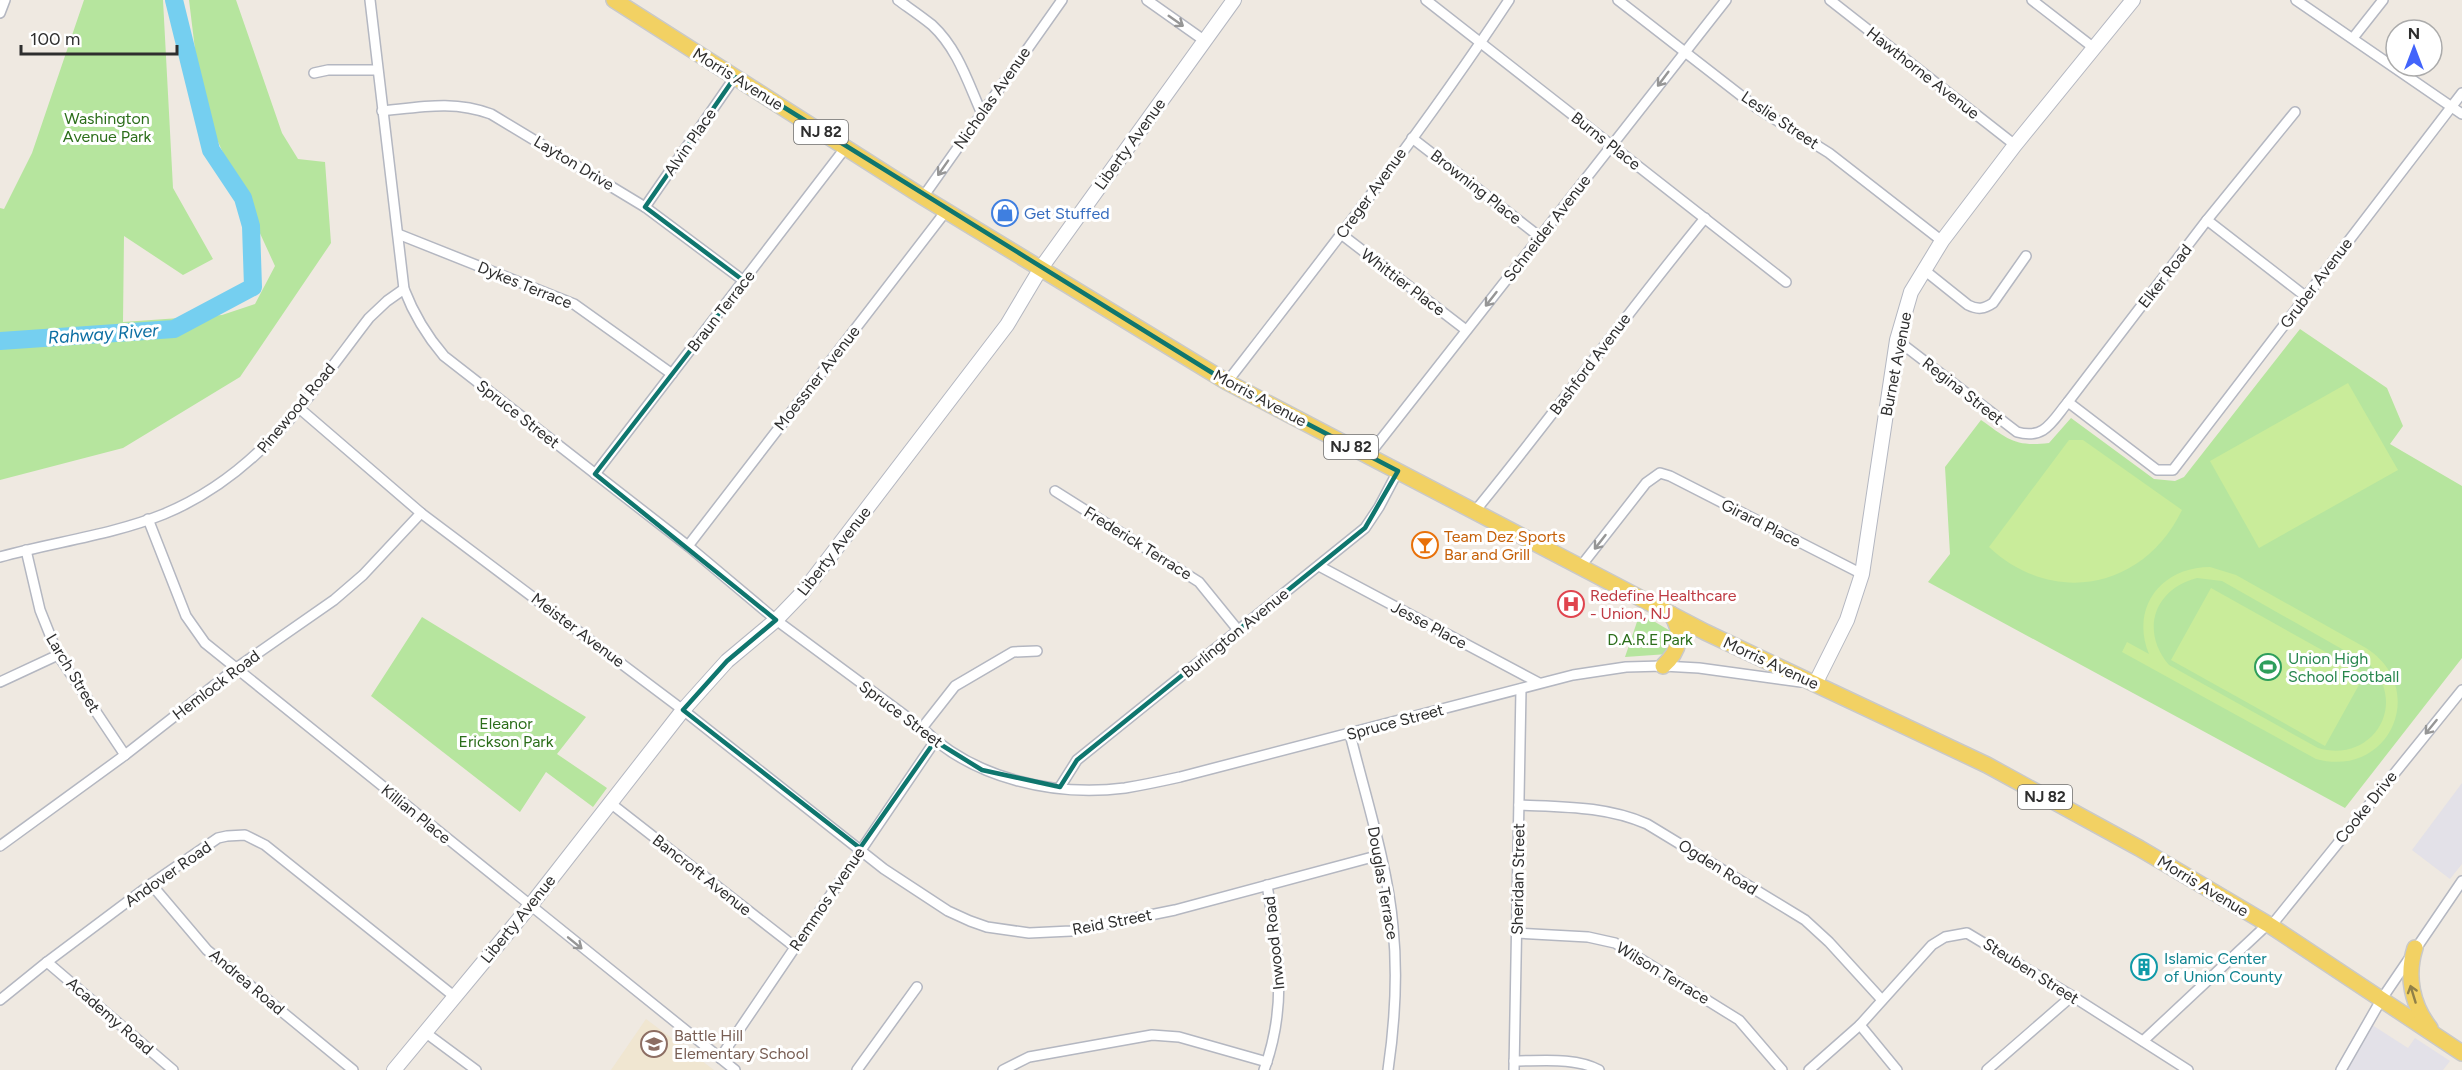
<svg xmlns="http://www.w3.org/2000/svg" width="2462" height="1070" viewBox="0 0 2462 1070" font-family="Figtree,sans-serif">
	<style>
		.industrial { fill: #e3e1e8 }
		.education { fill: #f0e6d1 }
		.green { fill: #b6e59e }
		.pitch { fill: #c9ec9a; fill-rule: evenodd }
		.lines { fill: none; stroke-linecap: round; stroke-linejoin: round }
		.river { stroke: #75cff0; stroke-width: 18 }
		.street-casing { stroke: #b4b7c1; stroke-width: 12 }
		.secondary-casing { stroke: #b4b7c1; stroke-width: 16 }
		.primary-casing { stroke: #c9c9c9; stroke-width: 18 }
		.street { stroke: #fff; stroke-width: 9 }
		.secondary { stroke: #fff; stroke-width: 14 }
		.primary { stroke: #f2d163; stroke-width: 15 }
		.oneway { stroke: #969696 }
		.oneway2 { stroke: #908048 }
		.marked { fill: none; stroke: #0f766e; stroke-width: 4.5; stroke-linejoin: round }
		.labels { text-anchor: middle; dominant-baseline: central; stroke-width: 6; stroke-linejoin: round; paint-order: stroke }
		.shield { fill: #fff; stroke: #6d6d6d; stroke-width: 1.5 }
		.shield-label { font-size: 15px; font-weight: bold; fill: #2e2e2e }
		.street-label { font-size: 16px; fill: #2e2e2e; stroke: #fff }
		.park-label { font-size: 16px; fill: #2c6e1b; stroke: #fff }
		.shop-label { font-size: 16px; fill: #366cbe; stroke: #fff; text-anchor: start }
		.food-label { font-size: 16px; fill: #c56008; stroke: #fff; text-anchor: start }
		.health-label { font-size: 16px; fill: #be3a42; stroke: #fff; text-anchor: start }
		.leisure-label { font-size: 16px; fill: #27864d; stroke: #fff; text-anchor: start }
		.culture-label { font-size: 16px; fill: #0d838f; stroke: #fff; text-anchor: start }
		.education-label { font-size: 16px; fill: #785e54; stroke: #fff; text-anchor: start }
		.water-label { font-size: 18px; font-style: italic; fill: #0d6fa3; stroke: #fff }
	</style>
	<rect width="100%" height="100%" fill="#efe9e1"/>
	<g class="industrial">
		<polygon points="2462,783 2462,864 2450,879 2412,850"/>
		<polygon points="2369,1023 2408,1048 2415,1038 2450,1061 2443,1070 2338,1070"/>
	</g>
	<polygon class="education" points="646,1019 714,1070 611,1070"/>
	<g class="green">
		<polygon points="84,0 163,0 173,188 213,259 183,275 124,236 123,322 222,315 255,304 275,266 202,107 189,0 236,0 282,133 298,159 325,162 331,243 240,377 123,448 0,480 0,208 4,209 32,153"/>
		<path d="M2300,329L2387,388L2403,426L2390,444L2462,486V658L2345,808L1928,582L1950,554L1945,467L1981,420C2008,439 2014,447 2049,443L2071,418L2154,479L2175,481L2184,477Z"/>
		<polygon points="1640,613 1672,632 1673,637 1668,654 1625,657"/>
		<polygon points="422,617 586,717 557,754 607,788 593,807 546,772 520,812 371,696"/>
	</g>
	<g class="pitch">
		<polygon points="2348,383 2398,470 2259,548 2210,461"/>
		<path d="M2069,440H2083L2182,510C2144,589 2053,607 1989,547Z"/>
		<path d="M2210,567L2236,575L2366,648C2430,689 2389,779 2316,759L2122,652L2127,642L2149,654C2130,608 2161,567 2210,567ZM2197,578L2222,581L2370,665C2409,706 2371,764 2318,748L2169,665C2140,631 2154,589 2197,578Z"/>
		<polygon points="2211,588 2365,674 2325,746 2171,660"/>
	</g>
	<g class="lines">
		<polyline class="river" points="0,341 174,329 253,287 251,226 243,198 211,150 174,0"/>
		<defs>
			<g id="street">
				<path d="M370,0L404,289C414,315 426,335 444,356L688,546L776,620L922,728C973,779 1055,797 1125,788C1143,785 1162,781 1180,777L1573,675L1626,667L1663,666L1699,668L1801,682"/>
				<path d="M898,0C909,8 921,16 932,25C958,49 968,83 982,114"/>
				<polyline points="1147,0 1205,41"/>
				<polyline points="1426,0 1786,282"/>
				<polyline points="1618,0 1757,108 1829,153 1942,241"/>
				<polyline points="1830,0 2015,145"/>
				<polyline points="2032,0 2094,48"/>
				<polyline points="2296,0 2462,114"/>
				<polyline points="0,13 5,0"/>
				<polyline points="2353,38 2383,0"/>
				<polyline points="314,73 328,70 377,70"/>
				<path d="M382,111C421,107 454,100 491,114L645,207L744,281"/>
				<polyline points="1412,138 1540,237"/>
				<polyline points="923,197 1062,0"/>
				<polyline points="645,207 735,77"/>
				<polyline points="2207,220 2305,296"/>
				<polyline points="398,234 574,304 672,374"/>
				<polyline points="1341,234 1466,330"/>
				<path d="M1923,269L1968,305C1978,310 1984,309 1993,303L2026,256"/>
				<path d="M1897,340L2017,432C2045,440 2052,421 2068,402L2207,220L2295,112"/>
				<path d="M1227,382C1324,257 1422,132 1509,0"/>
				<polyline points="2068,402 2157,470 2173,470 2462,93"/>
				<polyline points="299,408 421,513 683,710 884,869 948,911 970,921 987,927 1029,933 1071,931 1175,910 1380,855"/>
				<polyline points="1368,456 1726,0"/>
				<polyline points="595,474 846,147"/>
				<polyline points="1055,491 1199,582 1238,630"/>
				<path d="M1475,511C1554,415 1626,314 1705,218"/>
				<polyline points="148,519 186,616 205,643 735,1070"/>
				<polyline points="688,546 946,211"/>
				<polyline points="26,550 40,610 58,655 125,755"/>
				<path d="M0,557C54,542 112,535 164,514C259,475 309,396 369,318L387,301L404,289"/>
				<polyline points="1319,566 1539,683"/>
				<polyline points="1581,566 1646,483 1660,473 1670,476 1862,574"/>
				<polyline points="0,682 58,655"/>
				<polyline points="922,728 955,686 1013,652 1037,651"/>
				<path d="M1350,734C1365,795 1388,866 1393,927C1398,976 1395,1022 1388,1070"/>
				<polyline points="1060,787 1077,760 1365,528 1379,507 1398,471"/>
				<polyline points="609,802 795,947"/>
				<path d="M1519,805C1563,807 1606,806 1647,824L1805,920L1829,942L1882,1000"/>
				<polyline points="0,846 125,755 235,669 334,600 363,575 421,513"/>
				<polyline points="151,884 207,950 353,1070"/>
				<polyline points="2271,926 2462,690"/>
				<polyline points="1517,933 1588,937 1615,943 1739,1020 1782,1070"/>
				<polyline points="47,962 173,1070"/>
				<polyline points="0,1000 47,962 151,884 218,838 227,836 245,835 265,845 455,997"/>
				<polyline points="1860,1025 1897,1070"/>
				<polyline points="426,1033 476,1070"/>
				<polyline points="2143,1041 2268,924"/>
				<polyline points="720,1058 935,741"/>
				<path d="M1514,1061C1542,1061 1575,1057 1599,1070"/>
				<polyline points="857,1070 917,987"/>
				<polyline points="1003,1070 1029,1057 1152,1035 1179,1037 1267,1062"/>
				<path d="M1264,1070C1288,1005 1278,951 1267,885"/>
				<polyline points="1514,1070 1521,689"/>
				<polyline points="1809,1070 1860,1025 1932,945 1945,937 1967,933 2072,996 2188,1070"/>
				<polyline points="1987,1070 2072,996"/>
				<polyline points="2341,1070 2381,1000 2462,881"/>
			</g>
			<g id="secondary">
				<polyline points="1815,684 1847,620 1862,574 1897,340 1911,292 1942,241 2015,145 2133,0"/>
				<polyline points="394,1070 530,906 683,710 727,661 776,620 803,592 1007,325 1041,268 1234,0"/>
			</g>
			<g id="primary">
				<polyline points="614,0 923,197 1227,382 1705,632 1987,765 2139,848 2271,926 2462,1053"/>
				<path d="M1663,666C1680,651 1684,633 1671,614"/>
				<path d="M2415,948C2406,976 2412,1005 2430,1028"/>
			</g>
		</defs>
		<use href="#street" class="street-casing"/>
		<use href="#secondary" class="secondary-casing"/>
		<use href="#primary" class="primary-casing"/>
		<use href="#street" class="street"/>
		<use href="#secondary" class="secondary"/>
		<use href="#primary" class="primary"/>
	</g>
	<defs><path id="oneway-shaft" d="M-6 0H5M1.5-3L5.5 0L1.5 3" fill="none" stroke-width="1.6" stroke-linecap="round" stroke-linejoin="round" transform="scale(1.5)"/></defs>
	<g class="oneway">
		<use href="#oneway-shaft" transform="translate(1176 21) rotate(35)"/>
		<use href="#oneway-shaft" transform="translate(1663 79) rotate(127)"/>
		<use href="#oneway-shaft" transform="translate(943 168) rotate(125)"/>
		<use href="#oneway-shaft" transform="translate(1491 299) rotate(128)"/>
		<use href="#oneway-shaft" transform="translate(1600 542) rotate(128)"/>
		<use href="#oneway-shaft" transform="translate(2431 727) rotate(129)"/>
		<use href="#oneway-shaft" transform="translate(575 943) rotate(39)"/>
	</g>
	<use class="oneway2" href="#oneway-shaft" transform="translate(2413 994) rotate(-107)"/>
	<path class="marked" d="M735,77L1227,382L1398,471L1365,528L1077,760L1060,787L982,770L935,741L860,848L683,710L727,661L776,620L595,474L744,281L645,207Z"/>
	<defs>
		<symbol id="shop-ring" viewBox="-11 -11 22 22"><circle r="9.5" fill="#fff" stroke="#3f7fe0" stroke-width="1.5"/><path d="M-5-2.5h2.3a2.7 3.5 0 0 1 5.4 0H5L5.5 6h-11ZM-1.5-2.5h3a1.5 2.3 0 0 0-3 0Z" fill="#3f7fe0"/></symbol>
		<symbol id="bar-ring" viewBox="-11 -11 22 22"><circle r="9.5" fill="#fff" stroke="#e8710a" stroke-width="1.5"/><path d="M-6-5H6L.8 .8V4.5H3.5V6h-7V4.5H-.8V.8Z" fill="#e8710a"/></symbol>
		<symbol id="hospital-ring" viewBox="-11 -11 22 22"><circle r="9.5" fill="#fff" stroke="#e0444e" stroke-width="1.5"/><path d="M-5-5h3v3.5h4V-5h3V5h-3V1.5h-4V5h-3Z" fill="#e0444e"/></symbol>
		<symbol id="stadium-ring" viewBox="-11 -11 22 22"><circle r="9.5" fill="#fff" stroke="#2e9e5b" stroke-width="1.5"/><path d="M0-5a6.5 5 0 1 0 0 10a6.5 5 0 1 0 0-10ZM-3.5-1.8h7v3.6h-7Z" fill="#2e9e5b"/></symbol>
		<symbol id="building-ring" viewBox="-11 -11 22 22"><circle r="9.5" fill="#fff" stroke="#0f9aa8" stroke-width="1.5"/><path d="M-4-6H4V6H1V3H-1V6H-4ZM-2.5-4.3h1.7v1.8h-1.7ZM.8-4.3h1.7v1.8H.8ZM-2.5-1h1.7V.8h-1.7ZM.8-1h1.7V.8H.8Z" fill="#0f9aa8"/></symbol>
		<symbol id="school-ring" viewBox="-11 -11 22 22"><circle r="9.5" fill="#fff" stroke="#8d6e63" stroke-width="1.5"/><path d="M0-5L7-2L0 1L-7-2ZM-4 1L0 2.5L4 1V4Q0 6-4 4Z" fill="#8d6e63"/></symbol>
	</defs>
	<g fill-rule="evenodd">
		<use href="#shop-ring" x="990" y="198" width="30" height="30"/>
		<use href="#bar-ring" x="1410" y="530" width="30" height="30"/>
		<use href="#hospital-ring" x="1556" y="589" width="30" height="30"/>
		<use href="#stadium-ring" x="2253" y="652" width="30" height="30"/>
		<use href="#building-ring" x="2129" y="952" width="30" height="30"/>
		<use href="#school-ring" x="639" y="1029" width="30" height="30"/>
	</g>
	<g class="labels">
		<g class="shield">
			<rect x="794" y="120" width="54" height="24" rx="4.5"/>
			<rect x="1324" y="435" width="54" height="24" rx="4.5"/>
			<rect x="2018" y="785" width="54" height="24" rx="4.5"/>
		</g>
		<g class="shield-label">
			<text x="821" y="132">NJ 82</text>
			<text x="1351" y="447">NJ 82</text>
			<text x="2045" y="797">NJ 82</text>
		</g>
		<g class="street-label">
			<text transform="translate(1923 73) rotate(38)">Hawthorne Avenue</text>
			<text transform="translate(738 79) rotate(32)">Morris Avenue</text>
			<text transform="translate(992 98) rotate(-55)">Nicholas Avenue</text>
			<text transform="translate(1780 120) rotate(34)">Leslie Street</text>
			<text transform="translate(1606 141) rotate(38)">Burns Place</text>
			<text transform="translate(690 142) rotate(-55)">Alvin Place</text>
			<text transform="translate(1130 144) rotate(-54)">Liberty Avenue</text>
			<text transform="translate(574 163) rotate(31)">Layton Drive</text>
			<text transform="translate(1476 187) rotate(38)">Browning Place</text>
			<text transform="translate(1371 193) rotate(-54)">Creger Avenue</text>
			<text transform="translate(1547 228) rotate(-52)">Schneider Avenue</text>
			<text transform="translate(2165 276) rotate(-52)">Elker Road</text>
			<text transform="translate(1403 282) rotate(37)">Whittier Place</text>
			<text transform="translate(2316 283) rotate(-53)">Gruber Avenue</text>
			<text transform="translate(525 285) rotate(22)">Dykes Terrace</text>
			<text transform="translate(721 311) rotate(-52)">Braun Terrace</text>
			<text transform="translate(1590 364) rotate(-53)">Bashford Avenue</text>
			<text transform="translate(1896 364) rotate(-79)">Burnet Avenue</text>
			<text transform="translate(817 378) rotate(-52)">Moessner Avenue</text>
			<text transform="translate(1963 391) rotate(38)">Regina Street</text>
			<text transform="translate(1260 398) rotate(28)">Morris Avenue</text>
			<text transform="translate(296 408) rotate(-50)">Pinewood Road</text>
			<text transform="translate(518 414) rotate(38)">Spruce Street</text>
			<text transform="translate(1761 523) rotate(27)">Girard Place</text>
			<text transform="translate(1138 543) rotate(32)">Frederick Terrace</text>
			<text transform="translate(834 551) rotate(-52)">Liberty Avenue</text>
			<text transform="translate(1429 625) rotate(28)">Jesse Place</text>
			<text transform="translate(578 630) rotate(37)">Meister Avenue</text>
			<text transform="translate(1235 633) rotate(-39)">Burlington Avenue</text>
			<text transform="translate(1771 663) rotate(25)">Morris Avenue</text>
			<text transform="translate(73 673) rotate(59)">Larch Street</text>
			<text transform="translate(216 685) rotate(-37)">Hemlock Road</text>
			<text transform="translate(901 714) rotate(37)">Spruce Street</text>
			<text transform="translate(1395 722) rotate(-15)">Spruce Street</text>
			<text transform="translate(2366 807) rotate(-51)">Cooke Drive</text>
			<text transform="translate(416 814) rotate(39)">Killian Place</text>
			<text transform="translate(1718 867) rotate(32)">Ogden Road</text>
			<text transform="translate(168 874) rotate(-35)">Andover Road</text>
			<text transform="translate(702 875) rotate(38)">Bancroft Avenue</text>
			<text transform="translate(1518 879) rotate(-89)">Sheridan Street</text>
			<text transform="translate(1383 883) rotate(80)">Douglas Terrace</text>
			<text transform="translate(2203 886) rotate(31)">Morris Avenue</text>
			<text transform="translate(827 899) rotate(-56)">Remmos Avenue</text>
			<text transform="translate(518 919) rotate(-51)">Liberty Avenue</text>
			<text transform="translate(1112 922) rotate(-11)">Reid Street</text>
			<text transform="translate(1274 943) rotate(-96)">Inwood Road</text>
			<text transform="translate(2031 971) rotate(32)">Steuben Street</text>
			<text transform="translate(1663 973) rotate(31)">Wilson Terrace</text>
			<text transform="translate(247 982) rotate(40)">Andrea Road</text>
			<text transform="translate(110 1016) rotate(41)">Academy Road</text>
		</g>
		<g class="park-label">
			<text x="107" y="118">Washington<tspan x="107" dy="18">Avenue Park</tspan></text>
			<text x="1650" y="639">D.A.R.E Park</text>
			<text x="506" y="723">Eleanor<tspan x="506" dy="18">Erickson Park</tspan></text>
		</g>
		<g class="shop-label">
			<text x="1024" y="213">Get Stuffed</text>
		</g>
		<g class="food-label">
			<text x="1444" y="536">Team Dez Sports<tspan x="1444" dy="18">Bar and Grill</tspan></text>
		</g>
		<g class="health-label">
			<text x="1590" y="595">Redefine Healthcare<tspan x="1590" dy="18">- Union, NJ</tspan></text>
		</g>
		<g class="leisure-label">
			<text x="2288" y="658">Union High<tspan x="2288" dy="18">School Football</tspan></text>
		</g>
		<g class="culture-label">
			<text x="2164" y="958">Islamic Center<tspan x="2164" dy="18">of Union County</tspan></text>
		</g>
		<g class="education-label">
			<text x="674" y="1035">Battle Hill<tspan x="674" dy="18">Elementary School</tspan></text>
		</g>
		<g class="water-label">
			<text transform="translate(103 334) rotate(-4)">Rahway River</text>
		</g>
	</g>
	<g transform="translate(2414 48)"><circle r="28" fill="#ffffff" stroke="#ababab" stroke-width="1.5"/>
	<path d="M0-4.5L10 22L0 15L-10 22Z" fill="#4264fb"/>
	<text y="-9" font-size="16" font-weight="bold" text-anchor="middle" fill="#2e2e2e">N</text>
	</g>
	<path d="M21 45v9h156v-9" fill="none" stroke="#2e2e2e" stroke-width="3"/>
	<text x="30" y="45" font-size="18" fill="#2e2e2e" stroke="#ffffff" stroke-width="4.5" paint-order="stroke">100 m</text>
</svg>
